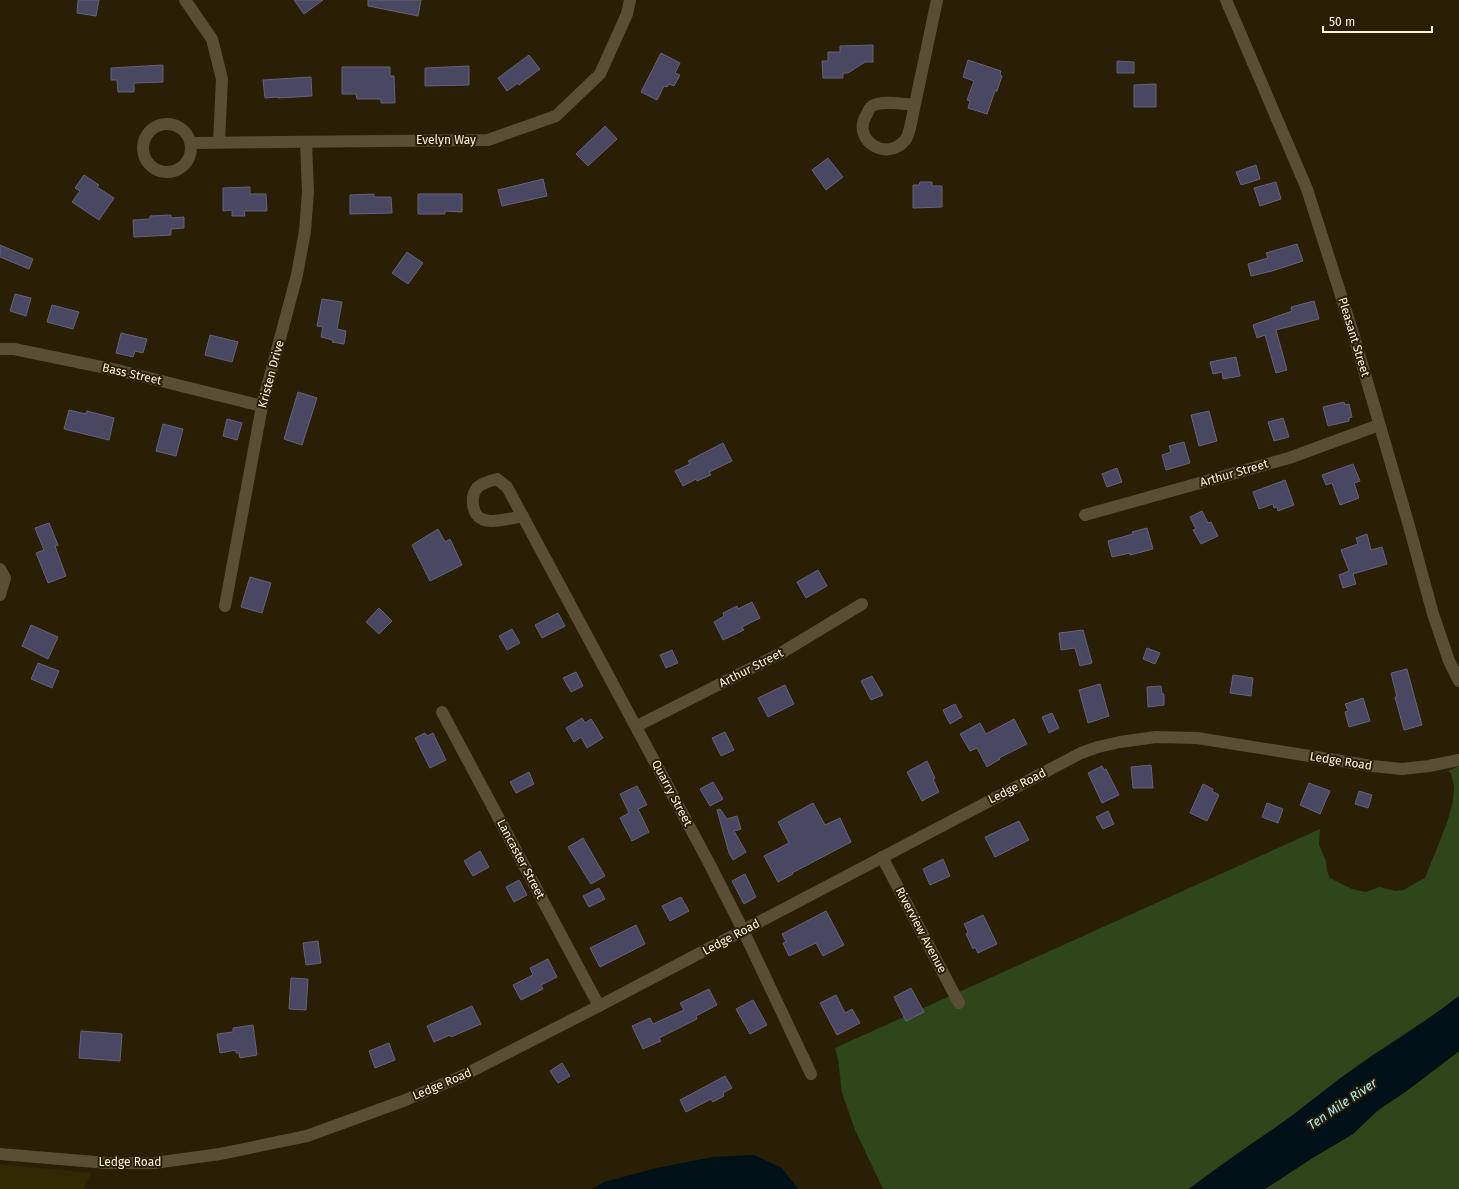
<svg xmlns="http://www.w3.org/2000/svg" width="1459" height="1189" viewBox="0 0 1459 1189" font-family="'Fira Sans',sans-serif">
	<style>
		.built { fill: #332804 }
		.green { fill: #2e4619 }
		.water { fill: #001217 }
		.building { fill: #4a4762; stroke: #65627e }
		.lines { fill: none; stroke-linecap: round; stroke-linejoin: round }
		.minor { stroke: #594f34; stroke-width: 12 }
		.tertiary { stroke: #594f34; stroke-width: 12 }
		.labels { text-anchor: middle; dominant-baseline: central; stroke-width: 4; stroke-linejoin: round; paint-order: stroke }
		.street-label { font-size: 12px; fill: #faf5e5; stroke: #281f04 }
		.water-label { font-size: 13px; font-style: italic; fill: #acecfb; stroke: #281f04 }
	</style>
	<rect width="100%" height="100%" fill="#281f04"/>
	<polygon class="built" points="0,1164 91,1173 84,1189 0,1189"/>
	<g class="green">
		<path d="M1459,766V996C1426,1022 1390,1043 1356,1067C1334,1082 1314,1099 1293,1115C1258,1140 1223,1163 1189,1189H883L855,1130L842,1093L838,1059L835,1048L1320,829L1319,845L1326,861L1327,871L1330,878L1352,889L1366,892L1379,887L1396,891L1403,890L1425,878L1447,823L1453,801L1454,787L1451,773L1448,771Z"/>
		<polygon points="1459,1051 1459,1189 1265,1189 1314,1157 1353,1134 1377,1111 1408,1090"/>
	</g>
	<g class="water">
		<path d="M1459,996V1051L1408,1090L1377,1111L1353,1134L1314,1157L1265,1189H1189C1223,1163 1258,1140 1293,1115C1314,1099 1334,1082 1356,1067C1390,1043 1426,1022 1459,996Z"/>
		<polygon points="754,1155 782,1168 798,1189 592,1189 604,1182 657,1168 713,1157"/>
	</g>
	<g class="building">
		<polygon points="78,0 99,0 96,16 77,13"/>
		<polygon points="294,0 323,0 304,14"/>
		<polygon points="368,0 421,0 418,16 368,6"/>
		<polygon points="873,45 873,62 865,62 848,73 843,73 843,78 823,78 822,61 828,61 828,52 840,52 840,46"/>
		<polygon points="661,53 680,63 675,73 680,75 674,86 669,84 667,87 664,86 657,100 641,92"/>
		<polygon points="529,55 540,69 519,85 518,83 507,91 498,78"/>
		<polygon points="968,60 1001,71 1000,75 1002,76 997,91 995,91 987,114 968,108 970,101 967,100 974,81 963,77"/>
		<polygon points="1117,61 1134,62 1134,73 1117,73"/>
		<polygon points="163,65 163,82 134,83 134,92 118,92 117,80 111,80 111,68"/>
		<polygon points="469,66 469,85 425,86 425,68"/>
		<polygon points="342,67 390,67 390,76 394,76 395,103 381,103 381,99 357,99 356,94 342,94"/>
		<polygon points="311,77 312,96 278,98 278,97 265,98 263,80"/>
		<polygon points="1156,84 1156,107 1134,107 1134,85"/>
		<polygon points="605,126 617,139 588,166 576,154"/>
		<polygon points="828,158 843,177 826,190 812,170"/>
		<polygon points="1256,165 1260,179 1241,185 1236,172"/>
		<polygon points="84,175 99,185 97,187 114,198 99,220 72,202 80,191 75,188"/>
		<polygon points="543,179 547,196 502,206 498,190"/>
		<polygon points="920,182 932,182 932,186 942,186 942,207 913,208 913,185 919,185"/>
		<polygon points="1276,182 1281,199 1260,206 1254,188"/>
		<polygon points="250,187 250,194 266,194 267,211 244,211 245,216 232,216 232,210 223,211 223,188"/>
		<polygon points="374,194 374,197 391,197 392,213 350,214 350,195"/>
		<polygon points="418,194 462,194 462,212 445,211 445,214 418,214"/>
		<polygon points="171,215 171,218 184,217 184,228 171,229 171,235 134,237 133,220 150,219 150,216"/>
		<polygon points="1297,244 1303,261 1272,271 1251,276 1248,264 1268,258 1266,253"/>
		<polygon points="0,245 33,259 29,269 0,257"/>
		<polygon points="407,252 423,263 408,284 392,273"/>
		<polygon points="15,294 31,298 26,316 10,311"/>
		<polygon points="322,299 342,302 337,329 346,331 344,344 332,342 333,340 321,337 323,327 317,326"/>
		<polygon points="1314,301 1319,319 1276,330 1287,370 1276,373 1265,335 1257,338 1253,325 1292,311 1291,307"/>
		<polygon points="52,305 79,312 73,329 47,322"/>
		<polygon points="121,333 147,339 143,353 135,351 133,357 116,353"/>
		<polygon points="210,335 238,342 232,362 205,355"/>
		<polygon points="1236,357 1240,376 1223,379 1222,372 1213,374 1210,362"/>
		<polygon points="298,392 317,398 302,445 284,439"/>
		<polygon points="1344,402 1345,405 1349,404 1352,417 1349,418 1349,421 1328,426 1323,407"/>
		<polygon points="69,410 86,414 87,411 114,418 109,440 64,429"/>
		<polygon points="1209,411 1217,441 1199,446 1191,415"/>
		<polygon points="1283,418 1289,437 1274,441 1268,422"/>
		<polygon points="227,419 242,423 237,440 223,436"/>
		<polygon points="163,424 183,429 176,456 156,451"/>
		<polygon points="1184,442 1190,463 1166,470 1162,455 1171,452 1169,446"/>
		<polygon points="723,443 732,461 709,472 711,475 697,481 696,479 683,486 675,471 690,464 688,461"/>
		<polygon points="1353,464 1360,481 1354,483 1359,498 1340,505 1332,483 1326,485 1322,475"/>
		<polygon points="1117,468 1122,482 1107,487 1102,474"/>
		<polygon points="1285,480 1294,505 1278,511 1277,507 1274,508 1273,504 1259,509 1253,492"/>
		<polygon points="1202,511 1208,523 1211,522 1218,536 1201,544 1193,530 1196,529 1190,517"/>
		<polygon points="49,523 58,545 55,546 66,576 48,583 36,553 44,550 35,528"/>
		<polygon points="1147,528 1153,549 1130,555 1130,553 1112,557 1108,541 1133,534 1132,532"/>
		<polygon points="438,529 445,542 450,539 462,565 430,581 412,545"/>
		<polygon points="1367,534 1371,550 1382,547 1387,564 1353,574 1356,584 1343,588 1339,575 1349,571 1341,550 1358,544 1356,538"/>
		<polygon points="818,570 827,586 806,598 797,582"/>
		<polygon points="250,577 271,583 262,613 241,607"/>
		<polygon points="752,602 760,618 742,627 744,630 723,640 714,622 724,616 723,613 737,606 738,609"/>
		<polygon points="379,608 392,621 379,634 366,622"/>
		<polygon points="558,613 565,626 542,638 535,625"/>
		<polygon points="31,625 58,637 48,659 22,646"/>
		<polygon points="512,629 520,643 507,650 499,636"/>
		<polygon points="1083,630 1092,663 1080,666 1075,648 1061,650 1059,633"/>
		<polygon points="1147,648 1160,653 1155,664 1143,659"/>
		<polygon points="672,650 678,663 666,668 660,655"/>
		<polygon points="38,663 59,671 52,688 31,679"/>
		<polygon points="1407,669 1422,725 1404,730 1395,697 1397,697 1391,673"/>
		<polygon points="576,672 583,686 571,692 563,678"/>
		<polygon points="1233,675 1253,678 1251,696 1230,693"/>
		<polygon points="872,676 883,695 871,700 861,681"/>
		<polygon points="1100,684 1109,716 1088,723 1079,690"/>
		<polygon points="785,685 794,704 768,717 758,698"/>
		<polygon points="1161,686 1162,694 1164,694 1164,705 1148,707 1147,687"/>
		<polygon points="1363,698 1370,721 1349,727 1345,712 1348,711 1345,704"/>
		<polygon points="955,704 962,717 950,724 943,710"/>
		<polygon points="1052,713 1059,728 1049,733 1042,717"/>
		<polygon points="582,718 585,723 591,719 603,738 587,748 581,737 574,742 566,728"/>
		<polygon points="1014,719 1027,744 999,758 1000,759 987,767 977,748 970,751 960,734 980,723 986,734"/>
		<polygon points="725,732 734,750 721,756 712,738"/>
		<polygon points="425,733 427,736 433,733 446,760 430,768 415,738"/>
		<polygon points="927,761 935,778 933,779 939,792 922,801 907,772"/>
		<polygon points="1151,765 1153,788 1133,788 1131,767"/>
		<polygon points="1102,766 1104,770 1106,769 1119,795 1102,803 1088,773"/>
		<polygon points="529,772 534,784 516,793 510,782"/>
		<polygon points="713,782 723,799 710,806 700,789"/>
		<polygon points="1309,783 1330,791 1320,814 1300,805"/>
		<polygon points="1203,784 1213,789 1212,791 1219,795 1207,821 1190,813"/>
		<polygon points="637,786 647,805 638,809 649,832 632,841 620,818 629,813 620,794"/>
		<polygon points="1359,791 1372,795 1368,808 1355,804"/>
		<polygon points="813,803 825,825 840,818 851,842 792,873 793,874 778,882 764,856 789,843 778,822"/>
		<polygon points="1267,803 1283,809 1278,823 1262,817"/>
		<polygon points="720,809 727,819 737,816 741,829 734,831 746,852 733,860 729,853 717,810"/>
		<polygon points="1108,811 1114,824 1103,829 1096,817"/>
		<polygon points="1019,821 1029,840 995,857 985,837"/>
		<polygon points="583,838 605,876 591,884 568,847"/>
		<polygon points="480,851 489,867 473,876 464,861"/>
		<polygon points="943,859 950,876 930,885 923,869"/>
		<polygon points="745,874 756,897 744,904 732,881"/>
		<polygon points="519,880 527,895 514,902 506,887"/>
		<polygon points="599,888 605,899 589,907 583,896"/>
		<polygon points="681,897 689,911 670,921 662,906"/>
		<polygon points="826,911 844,945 823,956 816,943 789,956 783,943 786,942 782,934"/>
		<polygon points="983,915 997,944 978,953 975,947 973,949 966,934 968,932 964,924"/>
		<polygon points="636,925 645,944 600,967 590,948"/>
		<polygon points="318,941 321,963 306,965 303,943"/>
		<polygon points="548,959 557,977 541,985 543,989 521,1000 513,985 533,975 530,968"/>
		<polygon points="291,978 308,979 306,1010 289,1009"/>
		<polygon points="911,988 924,1012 906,1021 894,997"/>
		<polygon points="709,989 717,1005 696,1016 697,1019 659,1038 661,1041 643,1049 632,1026 650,1018 653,1024 684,1010 680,1003"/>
		<polygon points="836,995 845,1013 852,1009 860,1023 837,1035 820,1003"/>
		<polygon points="753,1000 767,1025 750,1034 736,1009"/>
		<polygon points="472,1006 481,1024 451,1037 450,1035 434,1042 427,1026"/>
		<polygon points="253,1025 257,1055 240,1058 239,1053 236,1053 236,1050 220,1053 217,1034 233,1032 233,1028"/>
		<polygon points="81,1031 122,1034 120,1061 79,1058"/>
		<polygon points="389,1043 395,1060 375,1068 369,1051"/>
		<polygon points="562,1063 570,1076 558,1083 550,1071"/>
		<polygon points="725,1076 732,1088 723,1093 724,1096 713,1102 711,1099 686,1112 680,1100"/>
	</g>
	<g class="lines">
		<g class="minor">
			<polyline points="185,0 212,39 222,79 219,142"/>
			<polyline points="1226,0 1307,189 1353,333 1409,526 1433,614 1449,661 1459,681"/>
			<path d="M915,105C904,104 881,100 872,106C870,107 868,111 867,114C850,139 887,164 906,139C908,136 909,131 910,128L937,0"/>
			<circle cx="167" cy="148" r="24"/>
			<polyline points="191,143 488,140 556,116 600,74 627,14 630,0"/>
			<polyline points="0,349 14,349 121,371 262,406"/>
			<polyline points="1085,515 1289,458 1379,425"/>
			<path d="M523,516C513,518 491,524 482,519C472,515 470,496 477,488C482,483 489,481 497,479L507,487L708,861L743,930L811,1074"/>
			<polyline points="0,569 5,578 0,595"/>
			<polyline points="225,606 262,406 297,275 305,231 308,192 306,143"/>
			<polyline points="442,712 599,1006"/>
			<polyline points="637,726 781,653 862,604"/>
			<polyline points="882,857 959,1003"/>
		</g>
		<polyline class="tertiary" points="0,1154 107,1163 154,1163 220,1154 307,1136 403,1101 460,1077 599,1006 1081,753 1098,747 1120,742 1156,737 1197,738 1372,766 1402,769 1429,766 1459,760"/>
	</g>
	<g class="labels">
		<g class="street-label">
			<text x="446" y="140">Evelyn Way</text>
			<text transform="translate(1354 337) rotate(73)">Pleasant Street</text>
			<text transform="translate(132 374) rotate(13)">Bass Street</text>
			<text transform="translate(271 374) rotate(-75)">Kristen Drive</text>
			<text transform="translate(1234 473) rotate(-16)">Arthur Street</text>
			<text transform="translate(751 668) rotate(-27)">Arthur Street</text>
			<text transform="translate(1341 761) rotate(9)">Ledge Road</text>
			<text transform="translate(1017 786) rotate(-27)">Ledge Road</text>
			<text transform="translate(672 793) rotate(62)">Quarry Street</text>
			<text transform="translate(521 859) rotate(62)">Lancaster Street</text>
			<text transform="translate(921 930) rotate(62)">Riverview Avenue</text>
			<text transform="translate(731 937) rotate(-28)">Ledge Road</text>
			<text transform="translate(442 1084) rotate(-23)">Ledge Road</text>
			<text x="130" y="1162">Ledge Road</text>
		</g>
		<g class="water-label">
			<text transform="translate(1342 1104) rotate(-34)">Ten Mile River</text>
		</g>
	</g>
	<path d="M1323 26v6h109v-6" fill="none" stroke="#faf5e5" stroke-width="2"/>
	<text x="1329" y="26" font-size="12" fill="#faf5e5" stroke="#281f04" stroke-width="3" paint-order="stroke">50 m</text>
</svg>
